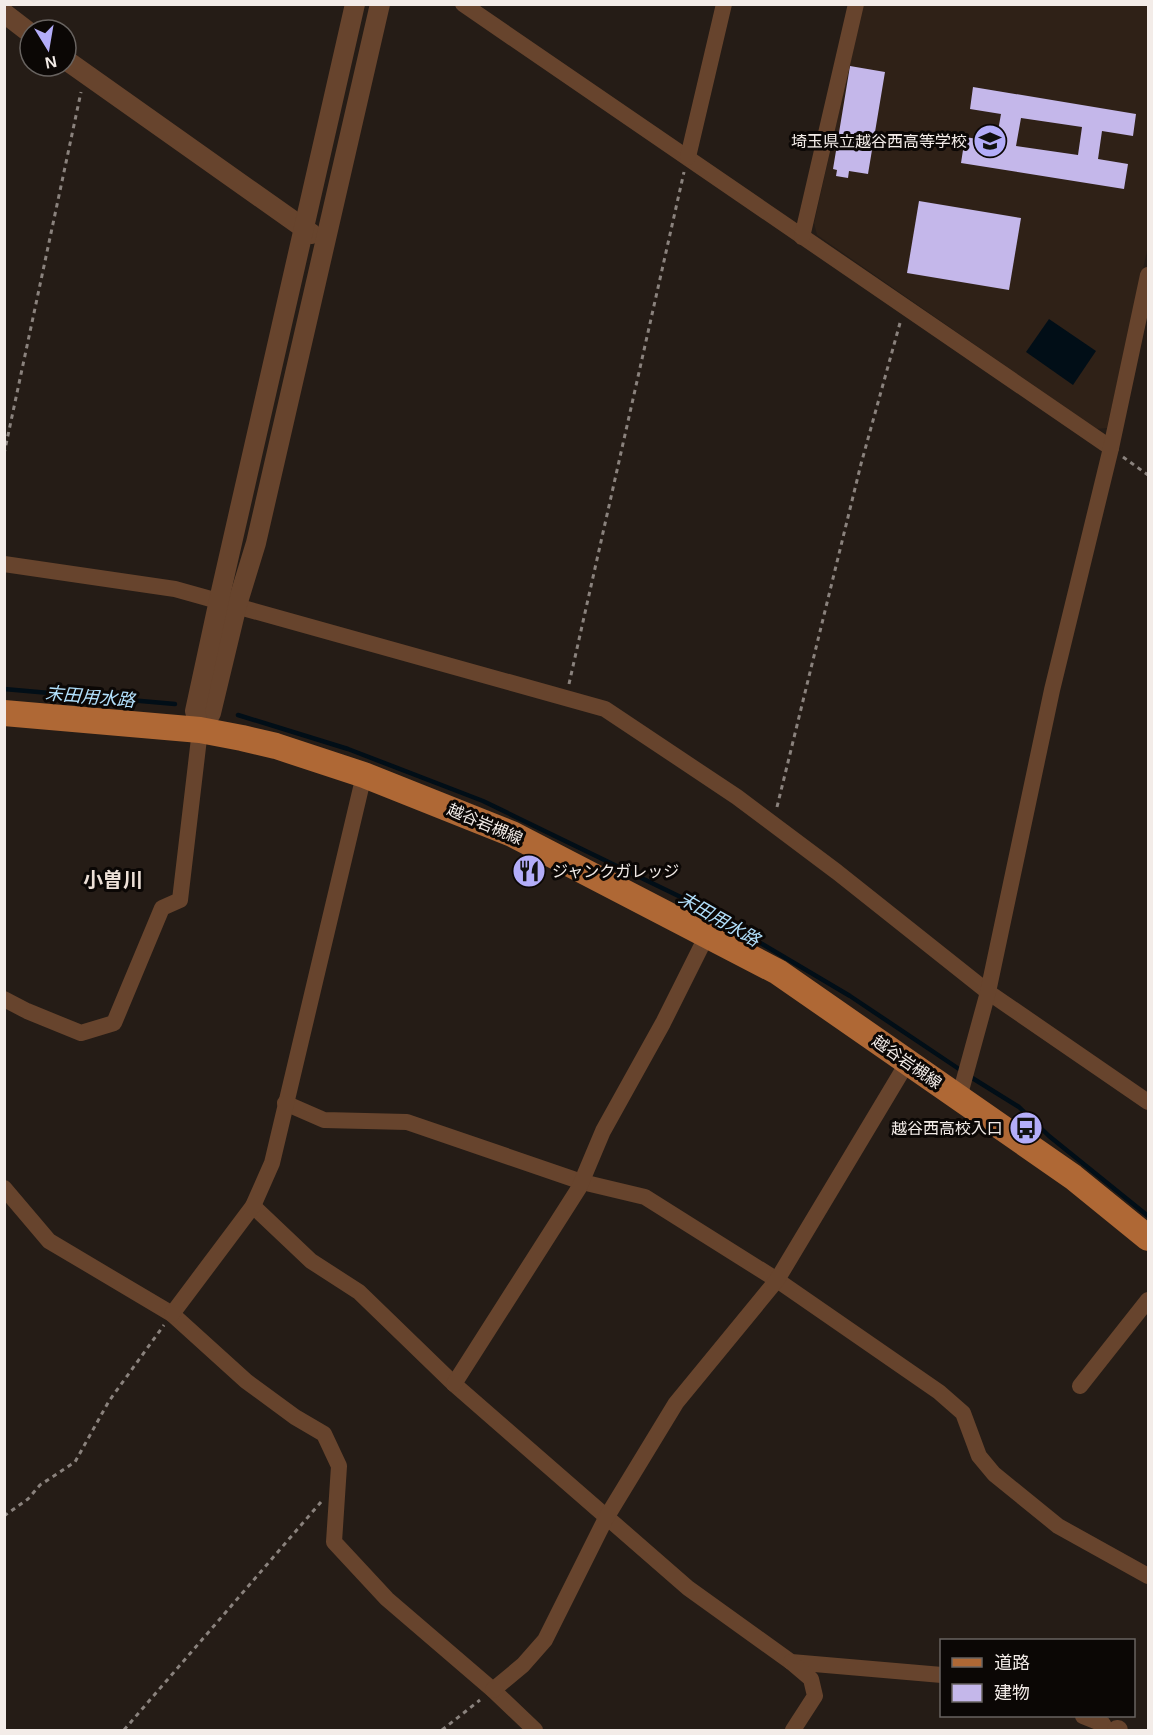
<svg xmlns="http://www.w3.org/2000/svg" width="1153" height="1735" viewBox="0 0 1153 1735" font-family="Arial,'Noto Sans JP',sans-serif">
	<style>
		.built { fill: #2f2117 }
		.water { fill: #010e17 }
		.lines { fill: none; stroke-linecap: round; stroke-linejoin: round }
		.stream { stroke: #010e17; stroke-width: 4.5 }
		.building { fill: #c4b7ea; fill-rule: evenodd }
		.path { stroke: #8a827d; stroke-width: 3; stroke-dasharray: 4.5 4.5; stroke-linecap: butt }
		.minor { stroke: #67442d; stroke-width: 16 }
		.tertiary { stroke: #67442d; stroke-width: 20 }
		.primary { stroke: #af6835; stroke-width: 26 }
		.labels { text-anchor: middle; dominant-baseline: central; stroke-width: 6; stroke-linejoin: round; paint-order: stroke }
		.poi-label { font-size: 16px; fill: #f3ece8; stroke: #0b0705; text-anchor: end }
		.street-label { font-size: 16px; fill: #f3ece8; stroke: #0b0705 }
		.water-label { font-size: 18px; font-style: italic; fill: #b2e0fc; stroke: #0b0705 }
		.quarter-label { font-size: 20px; font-weight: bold; fill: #ede0d7; stroke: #0b0705 }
	</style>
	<rect width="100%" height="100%" fill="#251c16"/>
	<polygon class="built" points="863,5 1148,5 1148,247 1107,428 1096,429 817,235 814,223"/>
	<polygon class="water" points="1049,319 1096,351 1073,385 1026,352"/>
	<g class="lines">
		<g class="stream">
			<polyline points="4,689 175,704"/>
			<polyline points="238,715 348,749 483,801 693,903 850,996 962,1071"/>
			<polyline points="969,1076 1019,1107 1049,1136 1148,1216"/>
		</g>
	</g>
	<g class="building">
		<polygon points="850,66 885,72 868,174 849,171 848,178 836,176 837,170 833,169"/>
		<path d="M973,87L1136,114L1133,136L1102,131L1098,159L1128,164L1124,189L961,163L965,137L996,142L1001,114L970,109ZM1021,118L1082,127L1078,155L1016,146Z"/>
		<polygon points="919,201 1021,218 1009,290 907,273"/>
	</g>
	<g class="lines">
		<g class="path">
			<polyline points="4,454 81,92"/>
			<polyline points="1123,457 1148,475"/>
			<polyline points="569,684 684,172"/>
			<polyline points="777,807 861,464 900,323"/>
			<polyline points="4,1516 28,1499 40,1485 75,1462 109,1401 164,1325"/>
			<polyline points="124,1730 321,1502"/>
			<polyline points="442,1730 480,1700"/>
		</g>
		<g class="minor">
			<polyline points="463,4 1111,448"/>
			<polyline points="688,157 724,4"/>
			<polyline points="802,237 856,4"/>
			<polyline points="4,564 175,589 605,709 737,797 837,872 988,992 1148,1102"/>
			<polyline points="4,999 27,1011 81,1033 114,1023 162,908 180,900 200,730"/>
			<polyline points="959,1098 988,992 1052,690 1111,448 1148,275"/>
			<polyline points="285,1103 324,1120 407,1122 582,1182 645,1197 777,1280 939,1392 963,1413 979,1456 994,1474 1058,1526 1148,1576"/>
			<polyline points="4,1188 49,1241 172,1314 246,1381 295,1417 324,1434 339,1466 334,1542 387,1599 493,1690 535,1730"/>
			<polyline points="253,1206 311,1261 359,1292 454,1384 688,1588 791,1662 942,1675"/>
			<polyline points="172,1314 253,1206 272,1163 364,775"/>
			<polyline points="454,1384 579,1188 603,1131 663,1023 707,935"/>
			<polyline points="1080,1386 1148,1300"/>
			<polyline points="791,1662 811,1679 815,1696 793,1730"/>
			<polyline points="493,1690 523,1665 545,1640 606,1518 676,1403 777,1280 907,1063"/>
			<polyline points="1083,1716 1103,1724 1106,1730"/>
		</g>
		<g class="tertiary">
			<polyline points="4,13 30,33"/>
			<polyline points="66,60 312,234"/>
			<polyline points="200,730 211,713 237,605 256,543 380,4"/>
			<polyline points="200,730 195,711 219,600 355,4"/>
			<polyline points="1117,1730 1118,1730"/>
		</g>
		<polyline class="primary" points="4,713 200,730 242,738 276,746 364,775 512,834 778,972 1073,1177 1148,1238"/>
	</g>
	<defs>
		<symbol id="school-disc" viewBox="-11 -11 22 22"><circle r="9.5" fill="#b3adf9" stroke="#0b0705"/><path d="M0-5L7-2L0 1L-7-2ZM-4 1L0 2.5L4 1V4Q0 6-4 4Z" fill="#111"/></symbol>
		<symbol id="restaurant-disc" viewBox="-11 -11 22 22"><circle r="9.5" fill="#b3adf9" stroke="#0b0705"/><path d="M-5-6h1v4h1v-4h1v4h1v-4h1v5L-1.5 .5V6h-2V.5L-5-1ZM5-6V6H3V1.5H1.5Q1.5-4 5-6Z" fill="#111"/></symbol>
		<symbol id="bus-disc" viewBox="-11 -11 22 22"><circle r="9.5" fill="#b3adf9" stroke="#0b0705"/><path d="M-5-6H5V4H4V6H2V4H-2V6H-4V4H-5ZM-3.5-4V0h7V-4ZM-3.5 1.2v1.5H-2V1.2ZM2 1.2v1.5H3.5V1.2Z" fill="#111"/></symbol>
	</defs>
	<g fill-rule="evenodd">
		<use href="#school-disc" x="971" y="122" width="38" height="38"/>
		<use href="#restaurant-disc" x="510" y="852" width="38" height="38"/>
		<use href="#bus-disc" x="1007" y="1109" width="38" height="38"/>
	</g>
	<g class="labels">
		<g class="poi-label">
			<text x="967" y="141">埼玉県立越谷西高等学校</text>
			<text x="552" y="871" text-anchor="start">ジャンクガレッジ</text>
			<text x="1003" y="1128">越谷西高校入口</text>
		</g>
		<g class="street-label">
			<text transform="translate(485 824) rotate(23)">越谷岩槻線</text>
			<text transform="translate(907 1062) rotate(35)">越谷岩槻線</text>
		</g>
		<g class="water-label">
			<text transform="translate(90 697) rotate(5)">末田用水路</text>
			<text transform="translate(719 919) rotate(30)">末田用水路</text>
		</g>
		<g class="quarter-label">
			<text x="113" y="880">小曽川</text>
		</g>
	</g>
	<rect width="1153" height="1735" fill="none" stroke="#f3ece8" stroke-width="12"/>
	<rect x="940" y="1639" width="195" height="78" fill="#0b0705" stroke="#686360" stroke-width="1.5"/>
	<rect x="952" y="1658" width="30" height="9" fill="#af6835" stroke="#686360" stroke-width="1.5"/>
	<text x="994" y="1669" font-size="18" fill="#f3ece8">道路</text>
	<rect x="952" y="1684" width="30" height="18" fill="#c4b7ea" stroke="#686360" stroke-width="1.5"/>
	<text x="994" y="1699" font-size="18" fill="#f3ece8">建物</text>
	<g transform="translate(48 48) rotate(169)"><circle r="28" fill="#0b0705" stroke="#686360" stroke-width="1.5"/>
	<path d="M0-4.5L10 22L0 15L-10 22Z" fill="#b3adf9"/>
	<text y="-9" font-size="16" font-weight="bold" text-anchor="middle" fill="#f3ece8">N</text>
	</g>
</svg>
